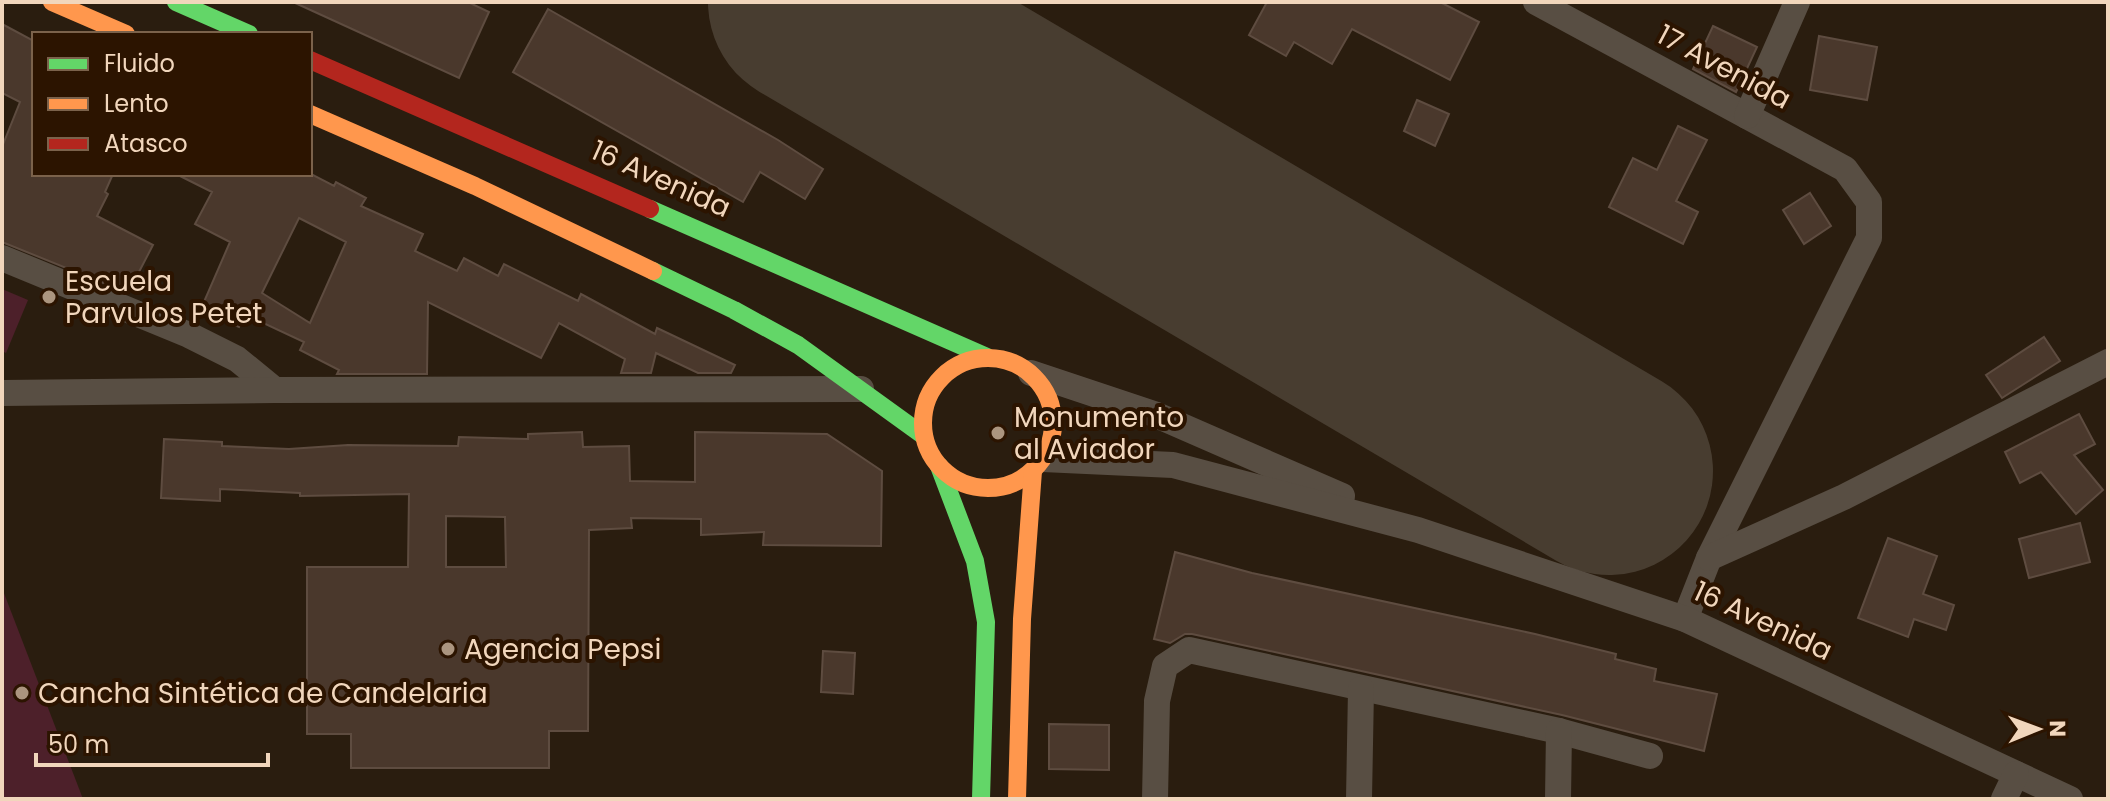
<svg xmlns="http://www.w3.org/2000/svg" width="2110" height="801" viewBox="0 0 2110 801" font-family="Poppins,sans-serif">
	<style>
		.green { fill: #4d202a }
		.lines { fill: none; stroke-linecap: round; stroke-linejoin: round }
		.runway { stroke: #483d30; stroke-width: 208 }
		.building { fill: #4a382c; stroke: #5e4c40; stroke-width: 2; fill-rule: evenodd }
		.street { stroke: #584e43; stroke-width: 26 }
		.fast { stroke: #63d668; stroke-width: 18 }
		.slow { stroke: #ff974d; stroke-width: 18 }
		.jam { stroke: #b3261e; stroke-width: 18 }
		.poi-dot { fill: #ab957f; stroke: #2c1400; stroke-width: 3 }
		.labels { text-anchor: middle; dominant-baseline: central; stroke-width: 8; stroke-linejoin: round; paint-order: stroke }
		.street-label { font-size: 28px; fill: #f1d6bc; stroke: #2c1400 }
		.poi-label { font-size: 28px; fill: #f1d6bc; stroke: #2c1400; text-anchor: start }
	</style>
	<rect width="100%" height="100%" fill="#2a1d0f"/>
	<g class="green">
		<polygon points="2,289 28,300 6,353 2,351"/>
		<polygon points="2,588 83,799 2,799"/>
	</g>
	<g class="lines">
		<polyline class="runway" points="812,2 1609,471"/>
	</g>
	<g class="building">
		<polygon points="293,2 468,2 489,12 459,78"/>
		<polygon points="1267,2 1440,2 1479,22 1450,80 1352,29 1332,64 1294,42 1286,56 1249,35"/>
		<polygon points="548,9 778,140 823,169 805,199 760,172 743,202 513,72"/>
		<polygon points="2,24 34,41 34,174 113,174 105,192 108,194 97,216 153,245 128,293 2,242 2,147 20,102 2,93"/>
		<polygon points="1713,26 1757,47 1736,92 1693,69"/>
		<polygon points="1819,36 1877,47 1867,100 1810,90"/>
		<polygon points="1417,100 1449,114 1435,146 1404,131"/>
		<polygon points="1678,126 1707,140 1676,201 1698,212 1683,244 1609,207 1633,158 1657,170"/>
		<path d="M176,174H311L334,186L336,182L366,198L361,206L423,234L415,251L457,271L464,258L498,276L504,264L578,301L581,294L655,334L657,328L735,365L731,373H698L656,353L651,373H621L625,359L559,323L541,358L428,302L427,374H337L339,370L300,350L304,342L244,314L239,327L200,311L230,242L195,224L212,192ZM299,218L346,242L310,323L262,293Z"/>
		<polygon points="1810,193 1831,226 1804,244 1783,210"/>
		<polygon points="2044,337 2060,361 2002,398 1986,375"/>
		<polygon points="2079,414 2095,444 2074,455 2103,490 2076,514 2041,472 2020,483 2005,452"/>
		<path d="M582,432L583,447L629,446L630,481L695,482V432L827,434L882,471L881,546L763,545L764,532L701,535V519L631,518L632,528L589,530L588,731H549V768H351V734H307V567H408L409,494L300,496V493L220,489V501L161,498L164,439L222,442V446L289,449L348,445L458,446L459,437L528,439V434ZM446,516L505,517L506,567H446Z"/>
		<polygon points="2080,523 2090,562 2029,578 2019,539"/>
		<polygon points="1888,538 1937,556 1923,594 1954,605 1946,630 1914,619 1908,637 1858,618"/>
		<polygon points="1175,552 1252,573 1535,634 1616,654 1615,659 1656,669 1654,681 1717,694 1704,751 1562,715 1192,634 1185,634 1170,643 1154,639"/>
		<polygon points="823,651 855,653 853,694 821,692"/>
		<polygon points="1049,724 1109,725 1109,770 1049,769"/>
	</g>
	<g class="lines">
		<g class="street">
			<polyline points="1536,2 1845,169 1869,202 1869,238 1709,558 1685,619"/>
			<polyline points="1747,116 1797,2"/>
			<polyline points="2,258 189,335 237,359 275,390"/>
			<polyline points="1031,373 1154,414 1342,496"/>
			<polyline points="2,393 275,390 861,389"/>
			<polyline points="1043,459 1173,465 1418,530 1685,619 2070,799"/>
			<polyline points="1709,558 1844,497 2108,362"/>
			<polyline points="1155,799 1157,701 1165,666 1189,650 1559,731 1650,756"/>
			<polyline points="1359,799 1361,689"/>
			<polyline points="1558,799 1559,731"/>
			<polyline points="2004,799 2016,774"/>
		</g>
		<g class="fast">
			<polyline points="176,2 249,34"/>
			<polyline points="650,209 987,357"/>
			<polyline points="653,271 734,310 798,345 924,436"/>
			<polyline points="939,466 975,561 986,622 981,799"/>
		</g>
		<g class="slow">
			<polyline points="52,2 126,34"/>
			<polyline points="310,114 475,186 653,271"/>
			<circle cx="988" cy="423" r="65"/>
			<polyline points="1017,799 1022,619 1033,471"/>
		</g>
		<polyline class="jam" points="310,60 650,209"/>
	</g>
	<g class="poi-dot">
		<circle cx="49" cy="297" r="8"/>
		<circle cx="998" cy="433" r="8"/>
		<circle cx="448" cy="649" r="8"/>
		<circle cx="22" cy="693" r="8"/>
	</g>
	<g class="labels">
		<g class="street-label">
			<text transform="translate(1724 67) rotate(28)">17 Avenida</text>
			<text transform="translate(661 179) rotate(24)">16 Avenida</text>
			<text transform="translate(1763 621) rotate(25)">16 Avenida</text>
		</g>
		<g class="poi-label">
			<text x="65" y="281">Escuela<tspan x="65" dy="32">Parvulos Petet</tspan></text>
			<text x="1014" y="417">Monumento<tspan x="1014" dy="32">al Aviador</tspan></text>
			<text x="464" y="649">Agencia Pepsi</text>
			<text x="38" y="693">Cancha Sintética de Candelaria</text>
		</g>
	</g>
	<rect width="2110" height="801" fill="none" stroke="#f1d6bc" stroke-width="8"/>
	<rect x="32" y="32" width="280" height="144" fill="#2c1400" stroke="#7b624b" stroke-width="2"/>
	<rect x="48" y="58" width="40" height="12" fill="#63d668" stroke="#7b624b" stroke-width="2"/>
	<text x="104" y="72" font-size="24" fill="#f1d6bc">Fluido</text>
	<rect x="48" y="98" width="40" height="12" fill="#ff974d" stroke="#7b624b" stroke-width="2"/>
	<text x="104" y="112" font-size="24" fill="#f1d6bc">Lento</text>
	<rect x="48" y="138" width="40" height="12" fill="#b3261e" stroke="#7b624b" stroke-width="2"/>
	<text x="104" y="152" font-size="24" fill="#f1d6bc">Atasco</text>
	<g transform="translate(2038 729) rotate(89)" stroke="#2c1400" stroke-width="6" paint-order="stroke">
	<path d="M0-6L14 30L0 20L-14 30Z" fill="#f1d6bc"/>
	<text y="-12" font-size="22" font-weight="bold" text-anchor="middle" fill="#f1d6bc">N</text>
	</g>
	<path d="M36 753v12h232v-12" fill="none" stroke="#f1d6bc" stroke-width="4"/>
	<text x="48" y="753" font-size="24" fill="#f1d6bc" stroke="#2c1400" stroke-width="6" paint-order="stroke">50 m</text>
</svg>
